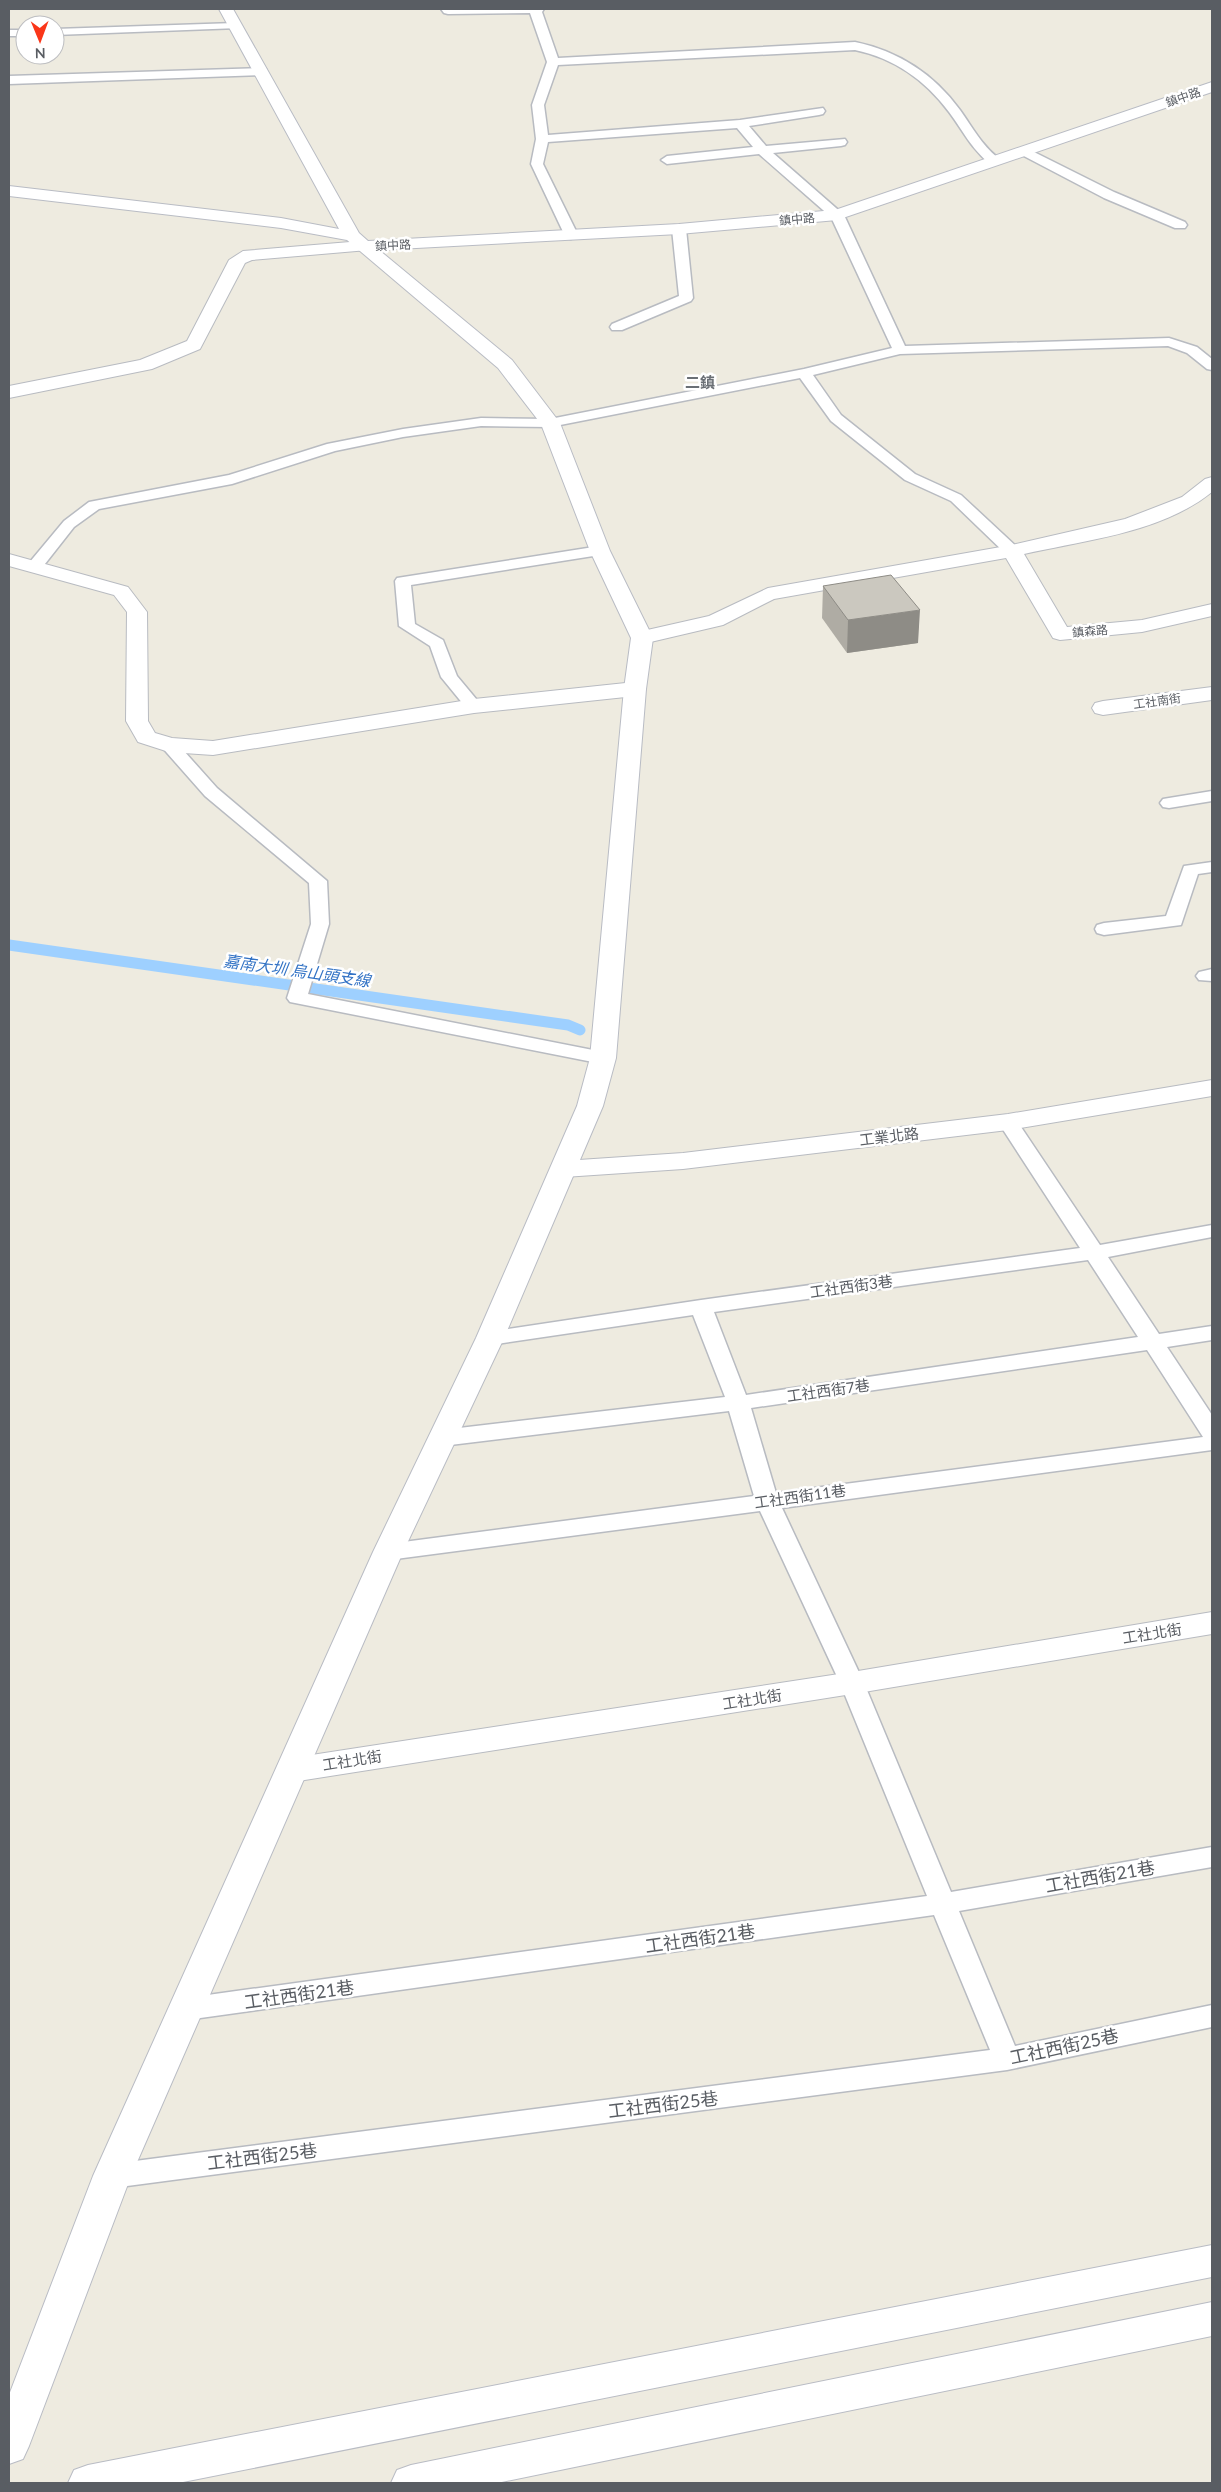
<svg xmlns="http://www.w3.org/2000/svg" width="1221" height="2492" viewBox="0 0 1221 2492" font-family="Lato,'Noto Sans TC',sans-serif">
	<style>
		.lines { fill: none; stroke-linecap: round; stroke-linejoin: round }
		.stream { stroke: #9ed0ff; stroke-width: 11 }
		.lane-casing { stroke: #b8bbc1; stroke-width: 3 }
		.street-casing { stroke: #b8bbc1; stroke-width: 2 }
		.secondary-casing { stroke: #b9bcc4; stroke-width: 2 }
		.lane { fill: #fff; fill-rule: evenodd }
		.street { fill: #fff; fill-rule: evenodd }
		.secondary { fill: #fff; fill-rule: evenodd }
		.wall { fill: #afaca4 }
		.shaded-wall { fill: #8e8c86 }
		.building { fill: #cbc8bf; stroke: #8e8c86 }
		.labels { text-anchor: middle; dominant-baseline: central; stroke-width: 5; stroke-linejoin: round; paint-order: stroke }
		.far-street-label { font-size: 12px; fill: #595d63; stroke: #fff }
		.far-quarter-label { font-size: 15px; font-weight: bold; fill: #6a6f75; stroke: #fff }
		.street-label { font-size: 15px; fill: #595d63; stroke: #fff }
		.water-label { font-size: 16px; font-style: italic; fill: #3373c5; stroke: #fff }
		.near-street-label { font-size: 18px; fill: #595d63; stroke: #fff }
	</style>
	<rect width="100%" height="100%" fill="#eeebe0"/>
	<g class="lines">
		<polyline class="stream" points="9,945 568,1025 580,1030"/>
		<defs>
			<g id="lane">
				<path d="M441,9H544L542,12L558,58L855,42C898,51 934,74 960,110C973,128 981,144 998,158L1000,161L998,164H990C970,147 964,132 949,112C926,81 894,58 855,50L558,65L544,105L548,135L740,120L823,108L825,111L823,114L819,115L749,126L766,146L845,139L847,142L845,145L841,146L773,153L844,215L905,346L1169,338L1197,347L1212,359V370L1207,369L1187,353L1168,346L900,354L813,375L841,415L915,474L961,495L1018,548L1020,551L1018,554H1006L951,501L905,480L831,421L800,378L550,427L481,426L403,437L335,451L232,484L99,509L74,527L41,569H29L27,566L29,563L64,521L89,502L229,475L327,444L403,429L481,418L550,419L804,369L892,348L831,217L759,154L667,164L661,160L667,156L753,147L737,128L548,142L543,164L578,235L571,239L566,238L531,164L536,139L532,105L547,62L530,13L448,14L444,13Z"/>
				<polygon points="235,23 239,24 239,28 55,35 55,29"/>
				<rect x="9" y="30" width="16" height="6"/>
				<polygon points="262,68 266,69 266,75 9,84 9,76"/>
				<polygon points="1024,147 1114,192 1185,222 1187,225 1185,228 1175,228 1104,198 1020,154 1018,151"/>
				<polygon points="679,225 686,229 693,298 691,301 622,330 612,330 610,327 612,324 679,296 672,229"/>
				<polygon points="600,546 606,548 608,551 606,554 411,585 415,624 443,640 457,676 482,706 480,710 468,710 441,677 430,646 399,626 395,581 397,578"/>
				<polygon points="169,740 175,741 217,788 327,881 329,924 308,994 603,1052 610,1054 613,1058 610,1062 603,1064 290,1002 287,998 311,924 309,883 205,796 160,745 163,741"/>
				<polygon points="1212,791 1212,801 1169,808 1163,807 1160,803 1163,799 1169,798"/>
				<polygon points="1212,862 1212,872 1198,874 1181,925 1104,935 1097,933 1095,929 1097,925 1104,923 1166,916 1184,866"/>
				<polygon points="1212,969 1212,981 1199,980 1196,976 1199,972"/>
				<path d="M1008,1116L1015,1118L1100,1245L1212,1225V1237L1108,1257L1159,1334L1212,1326V1340L1167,1347L1212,1415V1450L782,1508L864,1683L951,1892L1212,1847V1867L959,1911L1015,2046L1212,2005V2027L1007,2070L112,2188L102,2184L98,2176L102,2168L112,2164L990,2050L934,1915L186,2020L176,2017L172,2009L176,2001L186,1998L927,1896L840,1683L760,1511L388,1560L380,1558L376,1552L380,1546L388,1544L754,1496L729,1411L442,1446L434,1443L431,1438L434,1433L442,1430L725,1397L693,1315L490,1345L482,1343L479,1338L482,1333L701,1300L1080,1248L998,1122L1001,1118ZM1088,1260L1138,1337L746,1395L714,1312ZM1147,1350L1203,1437L776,1493L751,1408Z"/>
			</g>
			<g id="street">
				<polygon points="362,241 368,242 371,246 368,250 252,260 245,263 200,349 152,369 9,398 9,386 140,360 187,341 229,260 243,251"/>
				<path d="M1212,477V492C1161,533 1086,540 1024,554L1067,627L1142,620L1212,604V616L1142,632L1060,640L1053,638L1006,558L774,599L723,625L642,644L634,643L631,638L634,633L709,616L768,588L1012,545L1125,519L1182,497L1205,479Z"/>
				<polygon points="9,554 128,587 147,612 148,721 155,733 172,738 213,741 474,699 635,682 643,684 646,689 643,694 635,696 474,713 213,755 169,752 138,742 126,721 127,612 114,595 9,566"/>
				<polygon points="1212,687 1212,700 1103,715 1095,713 1092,708 1095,703 1103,701"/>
				<polygon points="1212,1080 1212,1096 1008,1130 683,1169 564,1177 555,1175 551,1169 555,1163 564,1161 683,1153 1008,1114"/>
				<polygon points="1212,1612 1212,1634 852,1694 292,1782 280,1779 276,1770 280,1761 292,1758 852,1672"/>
			</g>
			<g id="secondary">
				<polygon points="219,9 233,9 359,233 368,241 679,224 835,210 1212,82 1212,92 837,220 679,234 379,250 512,360 560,423 610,551 653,638 646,689 616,1058 603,1106 504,1338 403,1552 131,2176 29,2446 23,2459 9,2464 9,2395 93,2176 373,1552 476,1338 577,1106 590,1058 624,689 631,638 590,551 541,424 498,368 347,240 281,228 9,196 9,186 281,218 339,229"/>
				<polygon points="1212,2245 1212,2277 178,2483 68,2483 74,2470 88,2465"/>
				<polygon points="1212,2302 1212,2336 497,2483 391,2483 397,2470 411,2465"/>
			</g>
		</defs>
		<use href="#lane" class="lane-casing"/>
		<use href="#street" class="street-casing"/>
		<use href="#secondary" class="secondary-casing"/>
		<use href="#lane" class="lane"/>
		<use href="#street" class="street"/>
		<use href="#secondary" class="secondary"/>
	</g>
	<polygon class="wall" points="823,586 918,643 847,653 822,618"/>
	<polygon class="shaded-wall" points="920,610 918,643 847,653 848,620"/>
	<polygon class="building" points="891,575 920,610 848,620 823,586"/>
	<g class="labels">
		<g class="far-street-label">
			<text transform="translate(1183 97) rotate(-19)">鎮中路</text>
			<text transform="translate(797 219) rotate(-5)">鎮中路</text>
			<text transform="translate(393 245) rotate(-3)">鎮中路</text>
			<text transform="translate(1090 631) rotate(-5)">鎮森路</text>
			<text transform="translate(1157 701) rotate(-8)">工社南街</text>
		</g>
		<g class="far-quarter-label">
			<text x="700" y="382">二鎮</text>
		</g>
		<g class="street-label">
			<text transform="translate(889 1136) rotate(-7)">工業北路</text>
			<text transform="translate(851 1286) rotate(-8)">工社西街3巷</text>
			<text transform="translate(828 1390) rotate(-8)">工社西街7巷</text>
			<text transform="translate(800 1496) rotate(-8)">工社西街11巷</text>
			<text transform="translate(1152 1633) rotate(-9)">工社北街</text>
			<text transform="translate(752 1699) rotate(-9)">工社北街</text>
			<text transform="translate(352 1760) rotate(-9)">工社北街</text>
		</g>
		<g class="water-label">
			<text transform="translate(297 970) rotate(8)">嘉南大圳 烏山頭支線</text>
		</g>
		<g class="near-street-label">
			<text transform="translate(1100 1876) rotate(-10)">工社西街21巷</text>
			<text transform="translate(700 1938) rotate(-8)">工社西街21巷</text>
			<text transform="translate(299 1994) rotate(-8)">工社西街21巷</text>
			<text transform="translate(1064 2046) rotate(-12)">工社西街25巷</text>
			<text transform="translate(663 2104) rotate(-7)">工社西街25巷</text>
			<text transform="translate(262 2156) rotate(-7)">工社西街25巷</text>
		</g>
	</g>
	<rect width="1221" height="2492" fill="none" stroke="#595d63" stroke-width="20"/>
	<g transform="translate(40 40) rotate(179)"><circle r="24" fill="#ffffff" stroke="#bdbec1"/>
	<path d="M0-4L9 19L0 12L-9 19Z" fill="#fa3619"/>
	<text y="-8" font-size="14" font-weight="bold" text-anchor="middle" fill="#595d63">N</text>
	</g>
</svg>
